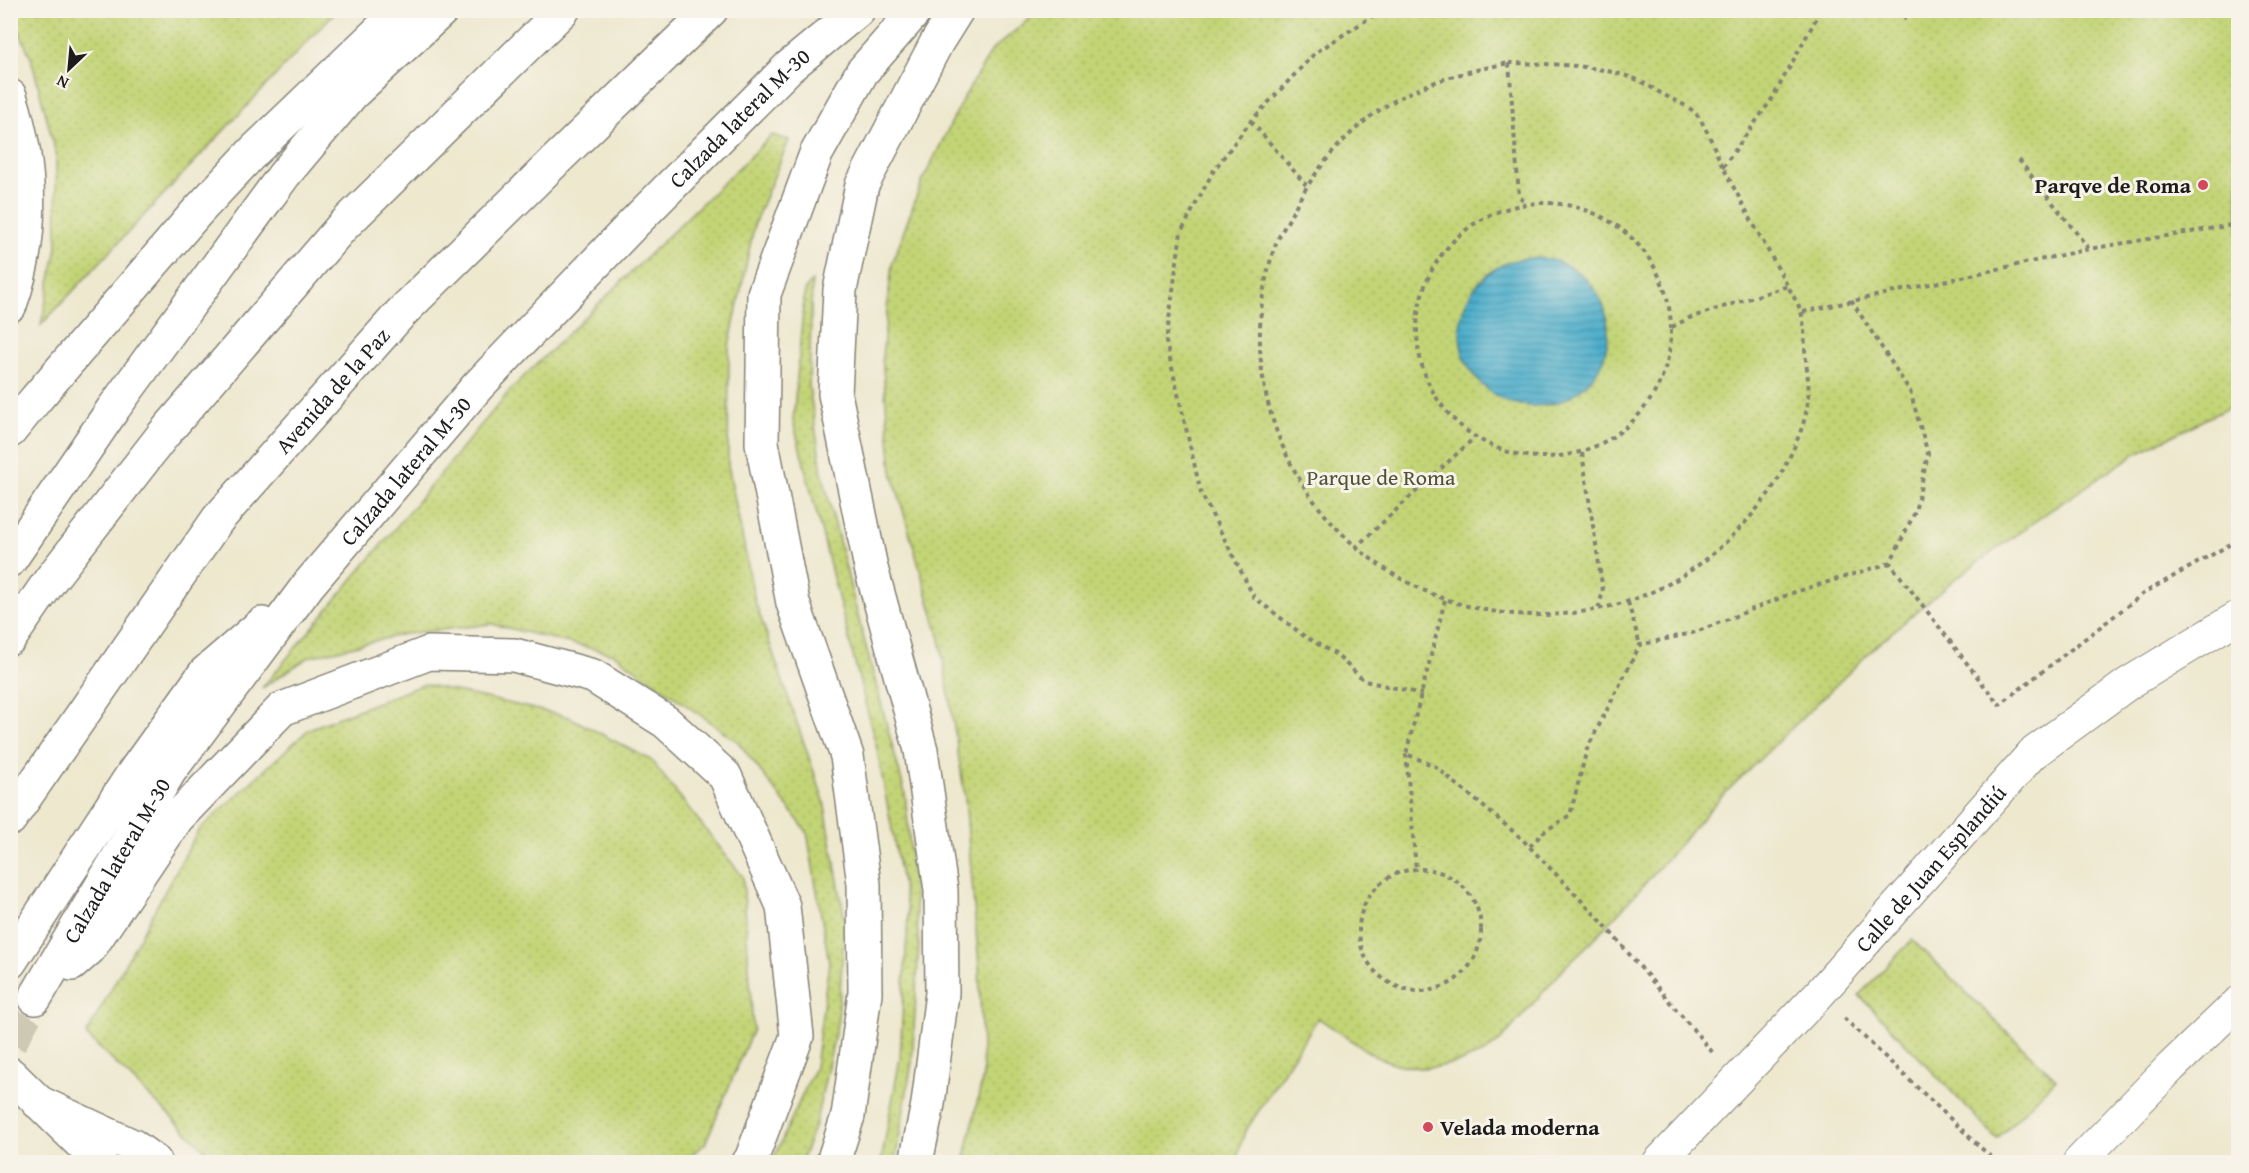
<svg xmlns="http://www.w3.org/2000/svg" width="2249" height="1173" viewBox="0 0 2249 1173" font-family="'Gentium Book Plus',serif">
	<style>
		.park { fill: url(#park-dots); stroke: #707849; stroke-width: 1.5 }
		.water { fill: url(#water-rules); stroke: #346474; stroke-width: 1.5 }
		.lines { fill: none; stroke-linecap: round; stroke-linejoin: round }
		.highway-tunnel { stroke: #cec9b4; stroke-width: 33; stroke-dasharray: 33 16; stroke-linecap: butt }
		.street-casing { stroke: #858276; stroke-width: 34 }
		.highway-casing { stroke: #858276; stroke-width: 36 }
		.path { stroke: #858276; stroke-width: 4; stroke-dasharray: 4.5 4.5; stroke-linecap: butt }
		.street { stroke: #fff; stroke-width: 32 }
		.highway { stroke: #fff; stroke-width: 33 }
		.poi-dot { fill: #d1495b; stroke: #f7f3e8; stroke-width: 2 }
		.labels { text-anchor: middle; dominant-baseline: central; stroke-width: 6; stroke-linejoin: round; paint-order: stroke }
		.street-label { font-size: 22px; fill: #1c1c1c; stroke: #f7f3e8 }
		.poi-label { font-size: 22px; font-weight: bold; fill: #1c1c1c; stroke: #f7f3e8; text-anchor: end }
		.park-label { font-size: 22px; fill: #4e5337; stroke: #f7f3e8 }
	</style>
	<defs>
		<pattern id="park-dots" width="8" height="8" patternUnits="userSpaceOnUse" patternTransform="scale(1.5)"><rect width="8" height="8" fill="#c3d476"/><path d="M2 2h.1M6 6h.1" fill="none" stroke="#a7b566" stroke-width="1.8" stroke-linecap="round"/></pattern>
		<pattern id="water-rules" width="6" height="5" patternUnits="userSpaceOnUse" patternTransform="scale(1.5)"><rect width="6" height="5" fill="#4cadcb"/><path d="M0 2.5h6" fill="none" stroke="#3e8ca4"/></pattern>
	</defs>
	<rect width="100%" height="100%" fill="#f7f3e8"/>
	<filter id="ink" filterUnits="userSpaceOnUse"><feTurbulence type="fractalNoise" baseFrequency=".0167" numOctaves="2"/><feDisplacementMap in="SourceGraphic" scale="12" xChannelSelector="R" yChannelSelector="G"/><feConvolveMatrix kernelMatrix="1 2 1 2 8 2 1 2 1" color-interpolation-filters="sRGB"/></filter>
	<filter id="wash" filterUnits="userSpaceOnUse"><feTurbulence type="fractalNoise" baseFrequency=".008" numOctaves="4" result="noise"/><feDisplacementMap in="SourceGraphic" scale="24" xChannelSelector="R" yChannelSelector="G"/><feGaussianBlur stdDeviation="1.35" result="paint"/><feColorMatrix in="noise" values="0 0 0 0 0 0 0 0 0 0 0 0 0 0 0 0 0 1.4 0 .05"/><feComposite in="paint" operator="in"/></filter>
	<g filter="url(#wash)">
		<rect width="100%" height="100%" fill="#eee8cf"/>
		<g class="park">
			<polygon points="1040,10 2238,11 2238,403 2135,454 2048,512 1955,579 1877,645 1720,798 1642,887 1596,937 1567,965 1501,1040 1485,1052 1463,1061 1437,1067 1419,1068 1396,1064 1376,1057 1318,1018 1245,1132 1239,1149 1237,1162 964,1162 983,1076 979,966 965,797 940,639 892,472 882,357 892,264 921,184 964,97 992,50"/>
			<polygon points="10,11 11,10 336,11 41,325 57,248 56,154 31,58"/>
			<polygon points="772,135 789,140 755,222 729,347 728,465 755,601 824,801 845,921 838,1019 816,1122 801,1162 772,1162 815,1067 829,962 807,832 738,742 614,654 492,624 404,634 309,657 262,688 512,388"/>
			<polygon points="812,281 809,386 822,472 857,613 905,793 919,945 912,1062 895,1162 881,1162 900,1058 908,914 876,745 793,421 805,289"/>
			<polygon points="424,684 569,717 651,760 743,877 753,1029 705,1144 682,1162 218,1162 86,1035 198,831 309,729"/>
			<polygon points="1912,940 2056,1079 1997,1139 1859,995"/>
		</g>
		<circle class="water" cx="1534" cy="332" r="74"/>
	</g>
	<g filter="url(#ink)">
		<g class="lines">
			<polyline class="highway-tunnel" points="10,1043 35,998"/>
			<defs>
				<g id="street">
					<path id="s1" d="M1659,1162L1819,994L2032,754L2129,683L2238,617"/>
					<polyline points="2079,1162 2171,1067 2238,1003"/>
				</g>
				<g id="highway">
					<path d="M10,96C32,164 35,237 10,305"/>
					<polyline points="10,431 36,399 197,212 254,151 401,10"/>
					<polyline points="10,560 113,409 284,175 352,94 442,10"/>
					<polyline points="10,638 51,579 163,435 341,228 563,10"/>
					<path id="s2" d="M10,819L218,519L401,313L551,165L711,10"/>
					<polyline points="10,962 132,775 205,673 262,624"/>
					<polyline points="72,964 89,949 177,818 282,709 429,653 514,655 593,676 666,722 725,776 783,906 797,1036 751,1160 749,1162"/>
					<path id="s3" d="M35,998L169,772L309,584L477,387L635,222L789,67L858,10"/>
					<polyline points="10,1074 100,1162"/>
					<polyline points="38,1102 133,1146 155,1162"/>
					<polyline points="833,1162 848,1116 865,993 864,884 847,756 793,603 762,443 764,294 816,154 862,72 916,10"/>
					<polyline points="916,1162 928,1104 942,993 941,890 921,750 871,568 835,394 840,290 862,185 937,42 957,10"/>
				</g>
			</defs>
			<use href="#street" class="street-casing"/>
			<use href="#highway" class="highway-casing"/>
			<g class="path">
				<polyline points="1382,10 1315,53 1251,121 1214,170 1181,232 1166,342 1201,493 1254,597 1304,636 1335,654 1365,681 1422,694"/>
				<polyline points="1899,10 1906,19"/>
				<path d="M1509,63C1553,64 1596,64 1638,80C1648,85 1658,92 1668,97C1677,102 1691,107 1697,115C1709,131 1715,152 1724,169C1747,213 1771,256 1795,299C1805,315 1804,331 1805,349C1806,365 1810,385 1808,401C1806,428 1783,474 1767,496C1717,562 1656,604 1572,613C1368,637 1209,441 1275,246C1279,235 1286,225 1291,215C1314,169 1349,127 1394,101C1430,80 1469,71 1509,63Z"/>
				<polyline points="1509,63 1519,196 1526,203"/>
				<polyline points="1251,121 1306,185"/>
				<polyline points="2019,160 2089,249"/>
				<polyline points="1723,167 1772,99 1821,10"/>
				<circle cx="1544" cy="330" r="127"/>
				<polyline points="1851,300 1910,391 1928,454 1915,512 1890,563 1999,705 2144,593 2238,540"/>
				<polyline points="1803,312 2089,249 2238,224"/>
				<polyline points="1672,327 1689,318 1788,286"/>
				<polyline points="1582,453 1603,591 1598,610"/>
				<polyline points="1355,548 1474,438"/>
				<polyline points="1445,600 1406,754 1435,766 1521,838 1602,922 1714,1054"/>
				<polyline points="1628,602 1640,645"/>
				<polyline points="1406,754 1416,869"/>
				<polyline points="1530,846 1545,831 1570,815 1587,749 1640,645 1696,632 1795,592 1890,563"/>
				<circle cx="1420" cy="930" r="61"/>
				<polyline points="1844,1018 1996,1162"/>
			</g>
			<use href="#street" class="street"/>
			<use href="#highway" class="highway"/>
		</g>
	</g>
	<g class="poi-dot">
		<circle cx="2203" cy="185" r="6"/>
		<circle cx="1428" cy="1127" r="6"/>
	</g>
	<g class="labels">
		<g class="street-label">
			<text stroke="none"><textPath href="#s3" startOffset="1132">Calzada lateral M-30</textPath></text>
			<text stroke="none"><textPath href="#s2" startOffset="537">Avenida de la Paz</textPath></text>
			<text stroke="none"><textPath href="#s3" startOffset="646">Calzada lateral M-30</textPath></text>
			<text stroke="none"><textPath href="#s3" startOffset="160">Calzada lateral M-30</textPath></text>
			<text stroke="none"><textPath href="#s1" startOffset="400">Calle de Juan Esplandiú</textPath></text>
		</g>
		<g class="poi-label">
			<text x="2191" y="185">Parqve de Roma</text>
			<text x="1440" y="1127" text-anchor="start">Velada moderna</text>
		</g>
		<g class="park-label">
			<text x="1381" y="477">Parque de Roma</text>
		</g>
	</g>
	<rect width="2249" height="1173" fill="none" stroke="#f7f3e8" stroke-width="36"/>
	<g transform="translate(69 69) rotate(206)" stroke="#f7f3e8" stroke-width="4.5" paint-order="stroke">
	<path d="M0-4.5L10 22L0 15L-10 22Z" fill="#1c1c1c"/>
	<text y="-9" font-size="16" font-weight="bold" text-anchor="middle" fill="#1c1c1c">N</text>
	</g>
</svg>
